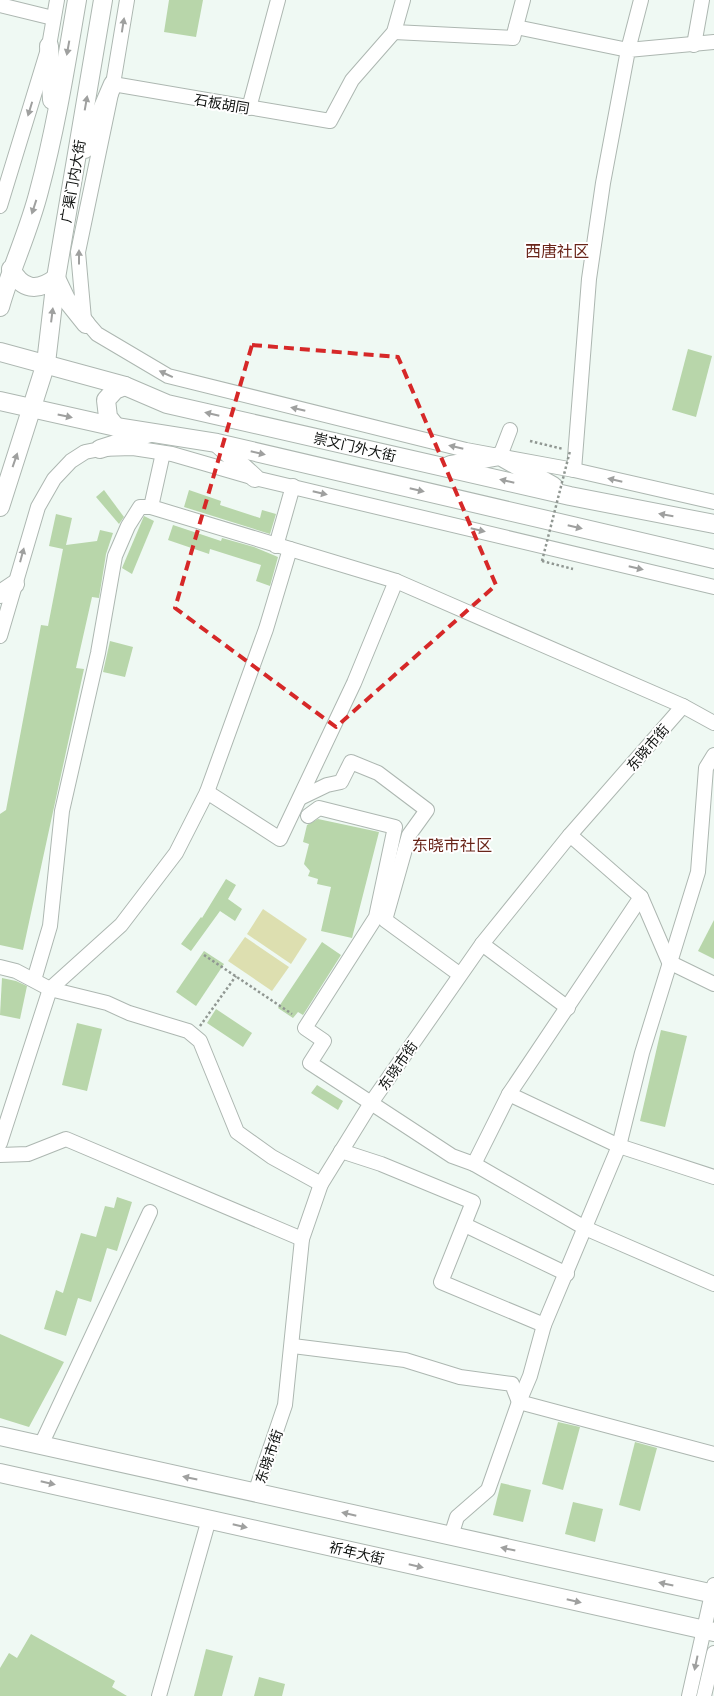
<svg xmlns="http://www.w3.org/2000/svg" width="714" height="1696" viewBox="0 0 714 1696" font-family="Literata,'Noto Sans SC',serif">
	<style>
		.green { fill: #dddfb0 }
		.building { fill: #b8d6aa }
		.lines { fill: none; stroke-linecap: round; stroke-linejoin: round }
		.minor-casing { stroke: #adb7b1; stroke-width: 16 }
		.major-casing { stroke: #adb7b1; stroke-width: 20 }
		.path { stroke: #909792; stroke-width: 2.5; stroke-dasharray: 2.5 2.5; stroke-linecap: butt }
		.minor { stroke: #fff; stroke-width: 14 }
		.major { stroke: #fff; stroke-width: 18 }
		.path-bridge { stroke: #909792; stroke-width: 2.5; stroke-dasharray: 2.5 2.5; stroke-linecap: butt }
		.oneway { fill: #9fa09f }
		.marked { fill: none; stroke: #d62828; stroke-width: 4; stroke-dasharray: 10 6; stroke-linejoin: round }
		.labels { text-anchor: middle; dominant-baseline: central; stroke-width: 4; stroke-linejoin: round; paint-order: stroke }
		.street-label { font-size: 14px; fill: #0e110f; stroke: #fff }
		.quarter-label { font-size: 16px; fill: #692519; stroke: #fff }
	</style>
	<rect width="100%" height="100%" fill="#eff9f3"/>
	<g class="green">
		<polygon points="263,909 307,939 291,964 247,934"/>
		<polygon points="245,937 289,967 272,991 228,961"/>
	</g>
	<g class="building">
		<polygon points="169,0 203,0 196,37 164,32"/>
		<polygon points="688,349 712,356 696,417 672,410"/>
		<polygon points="104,490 124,517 119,524 96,497"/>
		<polygon points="189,490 221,501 220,505 260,518 262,510 276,514 270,534 184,507"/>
		<polygon points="56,514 72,518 66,545 97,541 100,530 113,533 106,554 99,598 92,597 76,668 84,669 23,950 0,945 0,814 6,810 41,625 48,626 63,549 49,546"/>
		<polygon points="144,516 154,521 132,574 122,568"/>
		<polygon points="173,525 221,541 222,538 254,547 278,557 270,586 256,581 261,565 210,549 209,554 168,540"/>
		<polygon points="110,641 133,647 125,677 103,672"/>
		<polygon points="318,819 379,832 352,938 321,931 331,887 317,884 318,879 308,876 310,871 304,864 309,844 303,842 307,825"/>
		<polygon points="226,879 236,885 228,899 242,909 235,921 220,911 191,951 181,944 201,917 202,918"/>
		<polygon points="714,920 714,959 698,951"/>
		<polygon points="322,942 341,955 303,1015 298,1012 293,1018 278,1008"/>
		<polygon points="204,951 224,964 196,1006 176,992"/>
		<polygon points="2,978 16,981 27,986 20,1019 0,1015"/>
		<polygon points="216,1009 252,1033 243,1047 207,1023"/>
		<polygon points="77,1023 102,1029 87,1091 62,1085"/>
		<polygon points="661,1030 687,1036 665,1127 640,1121"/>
		<polygon points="317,1085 343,1101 338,1110 311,1093"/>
		<polygon points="117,1197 132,1202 117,1251 107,1248 91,1302 78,1298 66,1336 44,1329 56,1290 63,1293 81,1233 96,1237 105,1206 114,1208"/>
		<polygon points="0,1334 64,1362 29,1427 0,1418"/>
		<polygon points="558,1422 580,1427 563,1490 542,1484"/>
		<polygon points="635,1442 657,1448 640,1511 619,1505"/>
		<polygon points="501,1483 531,1490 523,1522 493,1515"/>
		<polygon points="573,1502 603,1509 595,1542 565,1534"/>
		<polygon points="31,1634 115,1681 112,1687 127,1696 0,1696 0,1668 9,1653 17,1658"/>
		<polygon points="206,1649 233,1656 222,1696 194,1696"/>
		<polygon points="259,1677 285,1684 282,1696 254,1696"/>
	</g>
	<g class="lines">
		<defs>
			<g id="minor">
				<polyline points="127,0 113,84 78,252 84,319 97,334 168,376 466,450 574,470 714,502"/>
				<polyline points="0,5 53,18"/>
				<polyline points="516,27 628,50 641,0"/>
				<polyline points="394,32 513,38 523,0"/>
				<polyline points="694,45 702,0"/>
				<polyline points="113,84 330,121 352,80 394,32 403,0"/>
				<polyline points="249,108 278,0"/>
				<polyline points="0,206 49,46 57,0"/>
				<polyline points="163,453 151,507 396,581 683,706 714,723"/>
				<polyline points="500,456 510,430"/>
				<polyline points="574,470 589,279 603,183 628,50 714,42"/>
				<polyline points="276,546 293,486"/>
				<polyline points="0,636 38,507 54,479 71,461 85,452 100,449 133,448 172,454 255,478 714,587"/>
				<polyline points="207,792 280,839 354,683 396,581"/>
				<polyline points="300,798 327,785 341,782 351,762 378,773 427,810 409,835 385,920 459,974"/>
				<polyline points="308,816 319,808 395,827 376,917 305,1028 324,1041 310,1063 452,1156 474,1164 585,1228 714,1284"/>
				<polyline points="570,835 641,897 669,962 714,984"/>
				<polyline points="482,944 568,1008"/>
				<polyline points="0,967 16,971 50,989 107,1003 129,1013 188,1031 200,1041 237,1132 272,1157 321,1184"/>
				<polyline points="34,980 50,926 62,811 98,653 115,556 128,526 140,507 151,507"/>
				<polyline points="509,1094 619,1146 714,1177"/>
				<polyline points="0,1143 50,989 121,925 176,853 207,792 266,629 290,549"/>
				<polyline points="341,1151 381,1164 473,1202 441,1282 544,1325"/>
				<polyline points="0,1155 28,1154 66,1139 302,1239"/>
				<polyline points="474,1164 509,1094 641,897"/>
				<polyline points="465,1225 567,1274"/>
				<polyline points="293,1346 405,1360 460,1377 512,1384 519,1402 714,1454"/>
				<polyline points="41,1445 150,1212"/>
				<polyline points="255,1493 285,1405 302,1239 321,1184 371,1103 482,944 570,835 683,706"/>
				<polyline points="451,1536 457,1517 488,1490 519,1402 530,1376 544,1325 619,1146 642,1053 698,872 706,768 714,755"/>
				<polyline points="159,1696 209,1519"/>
				<polyline points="689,1696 714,1585"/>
				<polyline points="704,1696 714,1653"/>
			</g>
			<g id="major">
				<polyline points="49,46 52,100"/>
				<polyline points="85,149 113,84"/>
				<path d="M11,269C22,290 37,292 56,278L66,299L86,324"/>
				<path d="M0,307C11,268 29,231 39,191C56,128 66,64 77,0"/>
				<polyline points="0,352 125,386 167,404 570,496 714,524"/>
				<polyline points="0,401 116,427 217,443 714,559"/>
				<polyline points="116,427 108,417 106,400 115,390 125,386"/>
				<polyline points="219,445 255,478"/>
				<polyline points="100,449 150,433"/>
				<polyline points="450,465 500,456 553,486"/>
				<polyline points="0,507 46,363 56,278 103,0"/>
				<polyline points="0,594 15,584"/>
				<polyline points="0,1436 714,1594"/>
				<polyline points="0,1473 714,1632"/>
			</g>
		</defs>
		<use href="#minor" class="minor-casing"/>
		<use href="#major" class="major-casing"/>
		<g class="path">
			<polyline points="530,441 563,449"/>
			<polyline points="542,561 573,569"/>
			<polyline points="204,955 292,1014"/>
			<polyline points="200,1026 236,976"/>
		</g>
		<use href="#minor" class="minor"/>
		<use href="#major" class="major"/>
		<polyline class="path-bridge" points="542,561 570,451"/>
	</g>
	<defs><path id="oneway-solid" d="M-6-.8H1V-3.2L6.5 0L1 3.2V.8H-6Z" transform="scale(1.25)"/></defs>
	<g class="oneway">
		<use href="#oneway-solid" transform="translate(123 25) rotate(-81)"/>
		<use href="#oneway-solid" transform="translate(68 48) rotate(100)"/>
		<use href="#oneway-solid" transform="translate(86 103) rotate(-80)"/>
		<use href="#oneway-solid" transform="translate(30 109) rotate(107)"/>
		<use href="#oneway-solid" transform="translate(34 207) rotate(108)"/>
		<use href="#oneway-solid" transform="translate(79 257) rotate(-90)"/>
		<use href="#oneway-solid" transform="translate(52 315) rotate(-83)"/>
		<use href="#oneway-solid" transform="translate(166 374) rotate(-155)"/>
		<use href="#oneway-solid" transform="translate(298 409) rotate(-167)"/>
		<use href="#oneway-solid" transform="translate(212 414) rotate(-167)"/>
		<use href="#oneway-solid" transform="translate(65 416) rotate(12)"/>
		<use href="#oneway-solid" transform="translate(456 447) rotate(-167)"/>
		<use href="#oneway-solid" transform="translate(258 453) rotate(13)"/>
		<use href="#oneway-solid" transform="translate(15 460) rotate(-71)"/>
		<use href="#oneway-solid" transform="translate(615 480) rotate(-167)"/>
		<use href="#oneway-solid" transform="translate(507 481) rotate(-167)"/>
		<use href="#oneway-solid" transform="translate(417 490) rotate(13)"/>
		<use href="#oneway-solid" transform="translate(320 493) rotate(13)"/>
		<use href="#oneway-solid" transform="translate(666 515) rotate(-170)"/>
		<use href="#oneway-solid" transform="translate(575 527) rotate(13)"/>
		<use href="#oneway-solid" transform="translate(478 530) rotate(13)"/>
		<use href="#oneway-solid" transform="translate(22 555) rotate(-75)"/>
		<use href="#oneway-solid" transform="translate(636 568) rotate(13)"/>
		<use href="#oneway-solid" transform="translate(190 1478) rotate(-168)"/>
		<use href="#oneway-solid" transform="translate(48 1483) rotate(13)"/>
		<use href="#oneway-solid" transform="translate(349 1514) rotate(-167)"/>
		<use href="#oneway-solid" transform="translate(240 1526) rotate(13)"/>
		<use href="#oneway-solid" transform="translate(508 1549) rotate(-168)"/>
		<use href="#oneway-solid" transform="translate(416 1566) rotate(13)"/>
		<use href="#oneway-solid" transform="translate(666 1584) rotate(-168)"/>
		<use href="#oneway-solid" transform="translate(574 1601) rotate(13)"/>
		<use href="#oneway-solid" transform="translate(696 1663) rotate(102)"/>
	</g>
	<path class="marked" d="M252,345L398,357L496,585L336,727L175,608Z"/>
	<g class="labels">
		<g class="street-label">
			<text transform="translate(222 103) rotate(10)">石板胡同</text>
			<text transform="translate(72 181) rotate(-80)">广渠门内大街</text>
			<text transform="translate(355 446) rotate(13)">崇文门外大街</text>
			<text transform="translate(647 747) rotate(-49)">东晓市街</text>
			<text transform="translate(397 1065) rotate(-55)">东晓市街</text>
			<text transform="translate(268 1456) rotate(-71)">东晓市街</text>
			<text transform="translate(357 1552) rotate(13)">祈年大街</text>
		</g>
		<g class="quarter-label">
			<text x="557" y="250">西唐社区</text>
			<text x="452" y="844">东晓市社区</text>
		</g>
	</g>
</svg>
